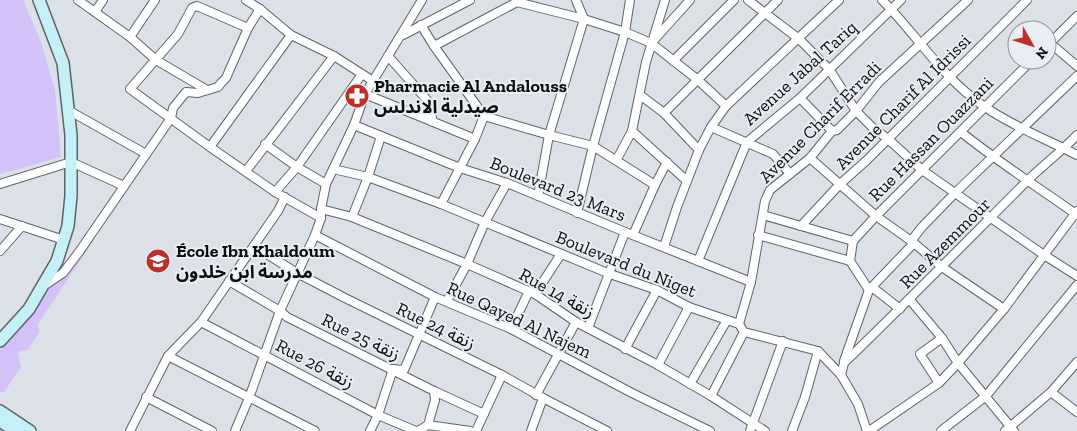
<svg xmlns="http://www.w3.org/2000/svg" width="1077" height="431" viewBox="0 0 1077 431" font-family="'Zilla Slab','Noto Sans Arabic',serif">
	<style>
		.green { fill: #d4c1f9 }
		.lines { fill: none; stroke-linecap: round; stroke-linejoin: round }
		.minor-casing { stroke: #5e6368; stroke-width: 10 }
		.secondary-casing { stroke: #5e6368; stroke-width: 14 }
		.minor { stroke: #fff; stroke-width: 8 }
		.secondary { stroke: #c5f0f8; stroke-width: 11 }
		.labels { text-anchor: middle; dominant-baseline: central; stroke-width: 4; stroke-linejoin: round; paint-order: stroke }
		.street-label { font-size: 18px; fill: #0c0e10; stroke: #e8eef4 }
		.poi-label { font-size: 18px; font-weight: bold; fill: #0c0e10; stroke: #e8eef4; text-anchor: start }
	</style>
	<rect width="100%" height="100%" fill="#dbe1e6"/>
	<g class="green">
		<polygon points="0,0 23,0 41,42 55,90 61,157 0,174"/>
		<path d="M94,240L38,324L39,332L28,350L18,352L21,367L4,392H0V350C18,334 29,313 43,293C48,286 59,284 65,277C76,265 82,251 94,240Z"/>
	</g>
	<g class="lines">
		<defs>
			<g id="minor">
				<polyline points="78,0 130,37 156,60 207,90"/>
				<polyline points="246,0 260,9 291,35 334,56 373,81"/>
				<polyline points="748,0 799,39 829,69 856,111 872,127 888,139 922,170 1044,255 1077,276"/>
				<path d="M882,0C917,35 943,79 985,107C1014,127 1046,139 1077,155"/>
				<polyline points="95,12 103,0"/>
				<polyline points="421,25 434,46 484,116"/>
				<polyline points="248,28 197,6 192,8 178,34 130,89 210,147 275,192 321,218"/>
				<polyline points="403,35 470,0"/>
				<polyline points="130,37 155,0"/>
				<polyline points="654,40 690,0"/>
				<polyline points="1050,43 1077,66"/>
				<polyline points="434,46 517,2 584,19 625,32 651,43 698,80 726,106"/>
				<polyline points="1047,46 1077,16"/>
				<polyline points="388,56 427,100 433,122"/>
				<polyline points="673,61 734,0"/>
				<polyline points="365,94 475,139"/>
				<polyline points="640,95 664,113 699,150"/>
				<polyline points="800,98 832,131"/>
				<polyline points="68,110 146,154"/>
				<polyline points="664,113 778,0"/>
				<polyline points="484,116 549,135 593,146 655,185 633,235"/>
				<polyline points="354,125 460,168 507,183 625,232 751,282"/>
				<polyline points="711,127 773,154 790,174"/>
				<polyline points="632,131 687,181"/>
				<path d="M961,132C998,162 1038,187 1077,215"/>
				<polyline points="265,144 297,167 326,184"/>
				<polyline points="210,147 291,35"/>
				<polyline points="810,158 876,216 914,243 942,267 1004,309"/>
				<polyline points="617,159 632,131 646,62 665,0"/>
				<polyline points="333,169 368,177 441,204 610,274 657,290 689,307 739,324 744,332 818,351 841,375 858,404 867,431"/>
				<polyline points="246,171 334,56"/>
				<polyline points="0,184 71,162 124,186"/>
				<polyline points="655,185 667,162"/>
				<polyline points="275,192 297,167 362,74"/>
				<polyline points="538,196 549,135 584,19 576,0"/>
				<polyline points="441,204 475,139 484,116"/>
				<polyline points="321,209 352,217 467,264 535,294 576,322 658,365 711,396 765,431"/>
				<polyline points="577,213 593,146 625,32 630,0"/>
				<polyline points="763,215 853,241"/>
				<polyline points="352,217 368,177 381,136"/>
				<polyline points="0,219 64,240"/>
				<polyline points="801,226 840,184 866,161 1027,0"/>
				<polyline points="315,235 435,297 511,329 632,393 710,431"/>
				<polyline points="758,235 850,261"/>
				<polyline points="853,241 876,216 1032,60"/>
				<polyline points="853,241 850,261 869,290"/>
				<polyline points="911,241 922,227 955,193 1077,76"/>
				<polyline points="254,246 297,273 345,298 502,375 543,398 607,431"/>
				<polyline points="664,247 677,207 699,150 711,127 726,106 839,0"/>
				<polyline points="0,251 22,226"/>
				<polyline points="698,261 747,142 800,98 901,0"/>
				<polyline points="229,281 280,311 287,317 434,391 484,414"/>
				<polyline points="45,285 63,273 79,252 171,118 173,108 186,92 198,93 218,87 221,83 226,78 248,28 260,9"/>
				<polyline points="872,287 900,309"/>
				<polyline points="535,294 561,254"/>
				<polyline points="910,300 942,338 958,363 1014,431"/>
				<polyline points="447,301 467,264 485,222 507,183"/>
				<polyline points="201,322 378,415 416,431"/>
				<polyline points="739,324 751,282 765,201 770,190 810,158 832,131 837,130 856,111 879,82 968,0"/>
				<polyline points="588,328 625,232"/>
				<polyline points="511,329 529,291"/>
				<polyline points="625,349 657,290"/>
				<polyline points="168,356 315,431"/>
				<polyline points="844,361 869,290 914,243"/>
				<polyline points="658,365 689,307"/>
				<path d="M841,375L844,363C906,303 966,242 1027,181C1043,165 1061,152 1077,135"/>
				<polyline points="939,383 920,354 942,338"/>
				<polyline points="690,384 727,320"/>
				<polyline points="1051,392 1077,412"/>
				<polyline points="536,395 576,322"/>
				<polyline points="711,396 744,332"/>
				<polyline points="146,397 212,431"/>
				<polyline points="428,425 470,431"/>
				<polyline points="130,431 168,356 201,322 278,211 285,197"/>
				<polyline points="235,431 249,398 280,311 315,235 321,218 321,209 326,184 354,125 365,94 422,0"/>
				<polyline points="370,431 378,415 393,369 404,370 435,297"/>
				<polyline points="418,431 428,425 435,400 434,391"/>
				<polyline points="476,431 502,375"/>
				<polyline points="531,431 543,398"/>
				<polyline points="750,431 783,341"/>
				<polyline points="792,431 805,397 818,351"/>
				<polyline points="869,431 939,383 958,363 1004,309 1077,211"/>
				<polyline points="941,431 986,396 1077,285"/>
				<polyline points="1005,431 1051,392 1077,362"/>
			</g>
			<g id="secondary">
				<polyline points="0,341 29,309 57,261 68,226 71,196 71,135 63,63 39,0"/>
				<polyline points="0,411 30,431"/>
				<polyline points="0,421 15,431"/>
			</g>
		</defs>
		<use href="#minor" class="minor-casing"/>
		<use href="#secondary" class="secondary-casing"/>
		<use href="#minor" class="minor"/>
		<use href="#secondary" class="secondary"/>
	</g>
	<defs>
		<symbol id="pharmacy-disc" viewBox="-11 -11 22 22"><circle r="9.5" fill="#bd2f27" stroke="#e8eef4"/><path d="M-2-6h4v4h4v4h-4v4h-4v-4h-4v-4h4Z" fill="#fff"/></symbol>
		<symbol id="school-disc" viewBox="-11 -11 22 22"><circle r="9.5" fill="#bd2f27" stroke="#e8eef4"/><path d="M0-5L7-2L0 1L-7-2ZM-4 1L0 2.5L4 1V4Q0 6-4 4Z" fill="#fff"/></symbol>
	</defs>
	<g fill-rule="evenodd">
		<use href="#pharmacy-disc" x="343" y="82" width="28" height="28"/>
		<use href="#school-disc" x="144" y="247" width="28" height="28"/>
	</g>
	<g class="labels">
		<g class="street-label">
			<text transform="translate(800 73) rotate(-42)">Avenue Jabal Tariq</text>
			<text transform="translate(903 102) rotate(-45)">Avenue Charif Al Idrissi</text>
			<text transform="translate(820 122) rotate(-45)">Avenue Charif Erradi</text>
			<text transform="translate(931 139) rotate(-45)">Rue Hassan Ouazzani</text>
			<text transform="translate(558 189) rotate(22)">Boulevard 23 Mars</text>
			<text transform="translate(945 243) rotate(-45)">Rue Azemmour</text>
			<text transform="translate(626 264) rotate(22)">Boulevard du Niget</text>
			<text transform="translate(557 293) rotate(29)">Rue 14 زنقة</text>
			<text transform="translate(519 320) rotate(25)">Rue Qayed Al Najem</text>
			<text transform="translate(436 326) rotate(26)">Rue 24 زنقة</text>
			<text transform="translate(361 337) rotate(26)">Rue 25 زنقة</text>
			<text transform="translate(315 364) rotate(28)">Rue 26 زنقة</text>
		</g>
		<g class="poi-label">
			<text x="374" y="86">Pharmacie Al Andalouss<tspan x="374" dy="21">صيدلية الاندلس</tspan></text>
			<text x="176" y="251">École Ibn Khaldoum<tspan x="176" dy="21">مدرسة ابن خلدون</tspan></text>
		</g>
	</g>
	<g transform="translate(1032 45) rotate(129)"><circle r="24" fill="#e8eef4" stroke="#909499"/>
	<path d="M0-4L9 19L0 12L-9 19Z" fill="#bd2f27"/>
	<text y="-8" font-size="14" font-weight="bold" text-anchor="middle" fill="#0c0e10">N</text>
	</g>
</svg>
